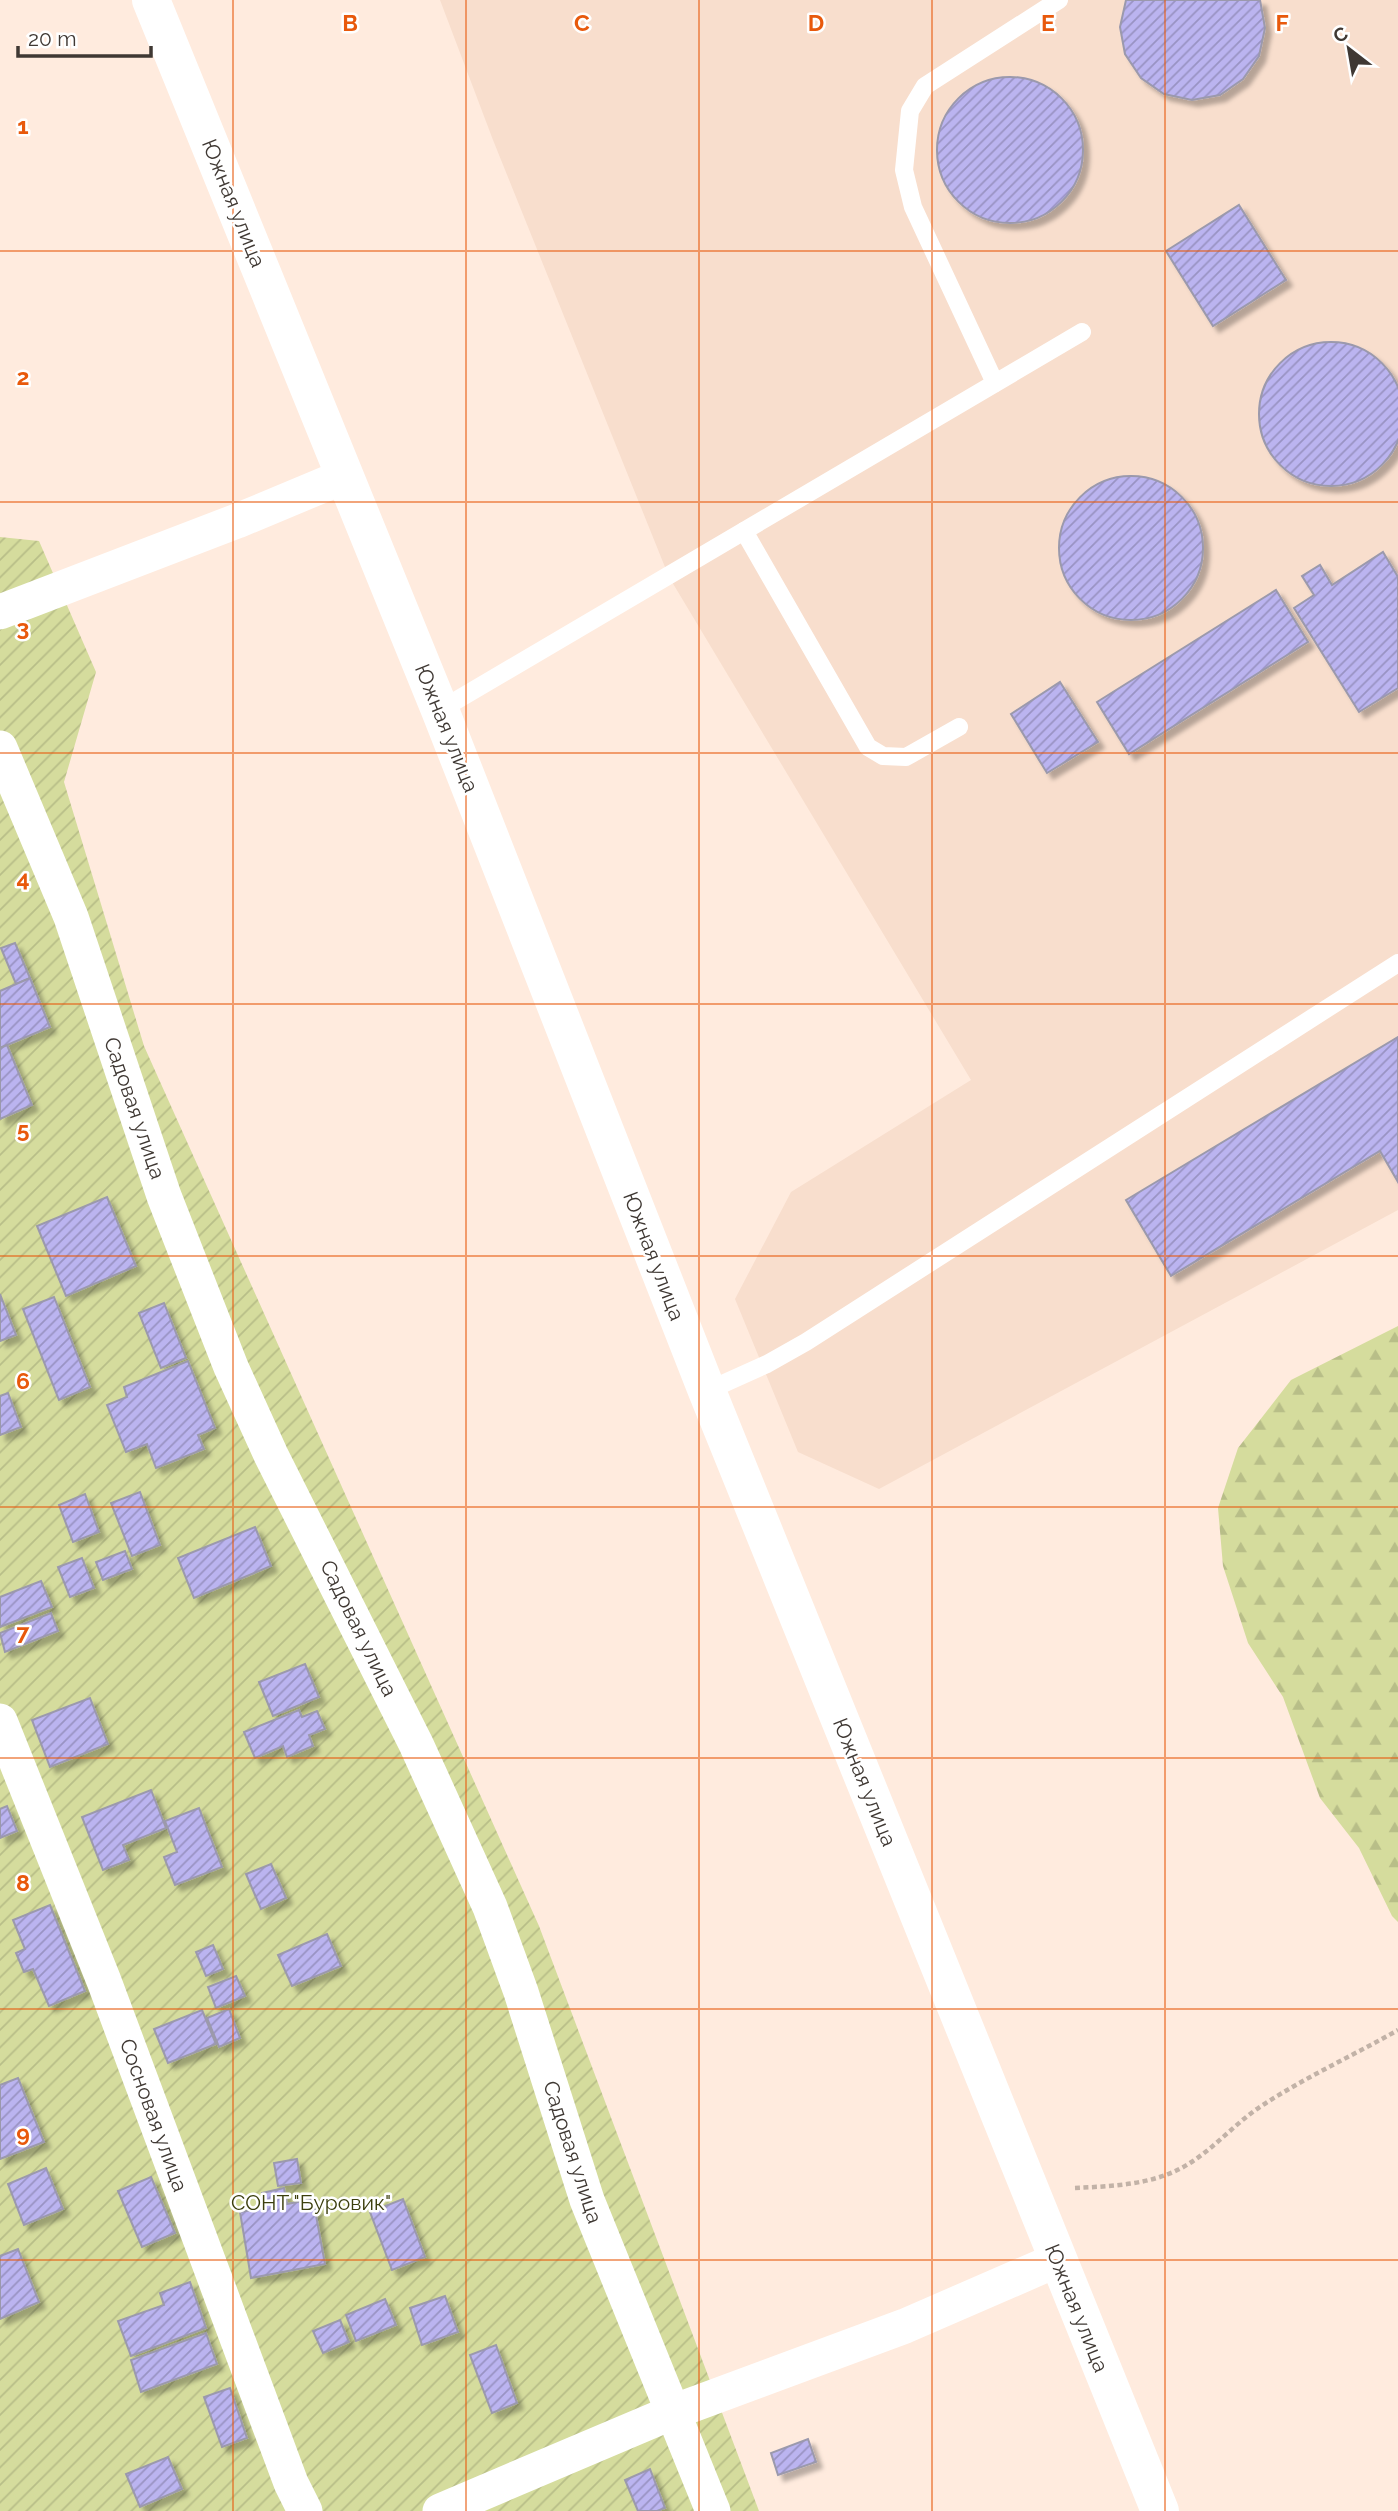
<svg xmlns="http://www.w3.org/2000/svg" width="1398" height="2511" viewBox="0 0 1398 2511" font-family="Raleway,sans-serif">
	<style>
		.built { fill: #f8decd }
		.forest { fill: url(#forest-firs) }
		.garden { fill: url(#garden-furrows) }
		.building { fill: url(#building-hatch); stroke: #9b99ac; stroke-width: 2; filter: url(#shadow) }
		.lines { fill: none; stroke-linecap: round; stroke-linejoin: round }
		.path { stroke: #c2b2a7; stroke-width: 4.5; stroke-dasharray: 5 3.5; stroke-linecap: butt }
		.service { stroke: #fff; stroke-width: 18 }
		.minor { stroke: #fff; stroke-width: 35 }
		.tertiary { stroke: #fff; stroke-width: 38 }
		.grid { fill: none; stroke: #e8590c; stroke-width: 2; stroke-opacity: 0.55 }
		.labels { text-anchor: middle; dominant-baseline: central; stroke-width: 5; stroke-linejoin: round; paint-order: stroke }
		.street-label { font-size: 21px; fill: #3f3833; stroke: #fff }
		.park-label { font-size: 21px; fill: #3c3f0e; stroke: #fff }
		.grid-label { font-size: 23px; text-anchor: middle; font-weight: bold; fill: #e8590c; stroke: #fff; stroke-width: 5; stroke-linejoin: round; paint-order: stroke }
	</style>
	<defs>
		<pattern id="forest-firs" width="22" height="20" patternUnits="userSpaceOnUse" patternTransform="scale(1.75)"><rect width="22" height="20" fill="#d5dc9d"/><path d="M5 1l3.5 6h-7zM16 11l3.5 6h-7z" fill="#b8be88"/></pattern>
		<pattern id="garden-furrows" width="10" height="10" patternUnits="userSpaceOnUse" patternTransform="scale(1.75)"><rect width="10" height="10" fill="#d5dc9d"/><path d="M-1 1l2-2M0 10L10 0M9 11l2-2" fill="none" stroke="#b8be88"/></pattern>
		<pattern id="building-hatch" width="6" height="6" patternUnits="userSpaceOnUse" patternTransform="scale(1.75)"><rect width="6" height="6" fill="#bbb4f0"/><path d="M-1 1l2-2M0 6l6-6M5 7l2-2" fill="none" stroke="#9993c3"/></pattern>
		<filter id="shadow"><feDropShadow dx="6" dy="6" stdDeviation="2" flood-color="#0004"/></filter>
	</defs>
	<rect width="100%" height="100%" fill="#ffebde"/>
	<polygon class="built" points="440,0 1398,0 1398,1210 879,1489 798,1452 735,1299 791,1192 971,1080 669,577 493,140"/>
	<polygon class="forest" points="1398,1326 1398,1922 1392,1916 1359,1848 1320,1798 1283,1697 1248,1643 1223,1566 1218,1508 1238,1448 1291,1380"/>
	<polygon class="garden" points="0,537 39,541 96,672 64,782 144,1046 539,1926 759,2511 0,2511"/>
	<g class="building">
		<polygon points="1126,0 1260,0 1265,28 1259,56 1243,79 1220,95 1192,100 1164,94 1141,78 1125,54 1120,27"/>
		<circle cx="1010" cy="150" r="73"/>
		<polygon points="1239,205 1286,280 1213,326 1166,251"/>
		<circle cx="1331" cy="414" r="72"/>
		<circle cx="1131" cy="548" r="72"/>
		<polygon points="1383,552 1398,577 1398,688 1359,712 1294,608 1314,595 1302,576 1320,565 1332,585"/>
		<polygon points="1276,590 1308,642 1129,754 1097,702"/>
		<polygon points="1060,682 1098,742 1047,773 1011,714"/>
		<polygon points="15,943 30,978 16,984 1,948"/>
		<polygon points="30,978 50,1027 0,1048 0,991"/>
		<polygon points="1398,1037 1398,1182 1380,1151 1171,1276 1126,1200"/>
		<polygon points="7,1045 32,1105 0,1119 0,1048"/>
		<polygon points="107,1197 136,1266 66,1296 37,1226"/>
		<polygon points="0,1294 16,1335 0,1341"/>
		<polygon points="54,1297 90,1387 59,1400 23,1309"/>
		<polygon points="164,1303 186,1358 161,1368 139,1313"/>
		<polygon points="188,1361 215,1428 198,1435 204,1449 156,1468 147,1444 126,1452 107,1405 127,1397 124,1387"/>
		<polygon points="8,1393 21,1427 0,1435 0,1396"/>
		<polygon points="140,1492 160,1545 132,1556 111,1503"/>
		<polygon points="85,1494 99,1532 73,1542 59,1505"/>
		<polygon points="255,1527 271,1566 194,1598 178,1558"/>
		<polygon points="125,1551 132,1569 103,1580 96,1562"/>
		<polygon points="82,1558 94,1588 70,1597 58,1567"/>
		<polygon points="41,1581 52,1607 0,1627 0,1597"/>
		<polygon points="51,1613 58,1631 5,1652 0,1633"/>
		<polygon points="305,1664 319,1697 273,1716 259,1682"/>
		<polygon points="90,1698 108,1744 50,1767 32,1720"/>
		<polygon points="299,1710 302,1717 317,1711 325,1729 309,1735 313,1746 287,1757 283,1746 255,1758 244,1732"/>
		<polygon points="151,1790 166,1828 123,1845 129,1860 103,1870 82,1817"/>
		<polygon points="7,1806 17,1831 0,1838 0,1809"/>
		<polygon points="199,1808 222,1867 175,1885 164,1857 177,1852 165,1821"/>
		<polygon points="271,1864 286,1898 261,1909 246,1874"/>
		<polygon points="50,1905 85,1991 49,2006 33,1969 24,1972 16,1953 25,1949 13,1920"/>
		<polygon points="327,1934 341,1966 292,1986 278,1955"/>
		<polygon points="213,1945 223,1969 206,1976 196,1952"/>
		<polygon points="236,1976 245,1996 216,2008 208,1987"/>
		<polygon points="229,2009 240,2038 219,2047 207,2018"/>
		<polygon points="202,2010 216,2044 168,2063 154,2029"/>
		<polygon points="18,2078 44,2142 0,2159 0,2085"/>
		<polygon points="297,2159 301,2183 278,2186 274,2163"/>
		<polygon points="46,2168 63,2209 24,2225 8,2184"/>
		<polygon points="151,2177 175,2233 142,2247 118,2191"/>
		<polygon points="284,2188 287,2204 313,2199 325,2264 251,2278 240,2212 265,2208 262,2193"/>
		<polygon points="403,2199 425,2257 392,2270 370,2212"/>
		<polygon points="18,2249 39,2302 0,2319 0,2256"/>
		<polygon points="190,2282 206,2328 131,2356 118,2321 164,2305 160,2293"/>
		<polygon points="445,2296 458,2332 422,2345 410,2308"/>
		<polygon points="385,2299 396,2325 356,2341 346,2315"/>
		<polygon points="340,2320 349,2342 323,2353 313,2331"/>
		<polygon points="206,2333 217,2364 141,2392 131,2360"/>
		<polygon points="496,2345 517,2403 492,2413 470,2355"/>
		<polygon points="230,2388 247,2438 222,2447 204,2397"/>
		<polygon points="808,2439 816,2462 778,2475 771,2453"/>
		<polygon points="168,2457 182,2489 140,2507 126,2474"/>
		<polygon points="650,2469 665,2508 657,2511 638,2511 625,2480"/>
	</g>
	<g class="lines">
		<path class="path" d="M1075,2188C1114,2186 1156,2185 1190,2163C1217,2146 1238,2120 1266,2103C1308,2076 1354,2055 1398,2030"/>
		<g class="service">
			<polyline points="995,383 913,207 904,170 910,111 925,86 1059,0"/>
			<polyline points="744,531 868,747 883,756 906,757 959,727"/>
			<polyline points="440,710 1082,332"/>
			<polyline points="707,1391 767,1364 806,1342 1398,963"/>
		</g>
		<g class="minor">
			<polyline points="0,612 237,521 345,476"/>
			<polyline points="0,748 71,917 164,1196 231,1367 271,1455 416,1744 490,1907 521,1992 587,2200 713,2511"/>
			<polyline points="0,1721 104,1981 291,2483 305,2511"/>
			<polyline points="440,2511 673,2412 905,2326 1057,2260"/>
		</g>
		<polyline class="tertiary" points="151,0 440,710 707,1391 1160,2511"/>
	</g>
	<path class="grid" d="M233,0V2511M466,0V2511M699,0V2511M932,0V2511M1165,0V2511M0,251H1398M0,502H1398M0,753H1398M0,1004H1398M0,1256H1398M0,1507H1398M0,1758H1398M0,2009H1398M0,2260H1398"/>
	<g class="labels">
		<g class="street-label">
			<text transform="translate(234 203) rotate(68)">Южная улица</text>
			<text transform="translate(447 728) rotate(68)">Южная улица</text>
			<text transform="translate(135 1108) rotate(71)">Садовая улица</text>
			<text transform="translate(654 1256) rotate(69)">Южная улица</text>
			<text transform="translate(359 1628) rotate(64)">Садовая улица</text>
			<text transform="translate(865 1782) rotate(68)">Южная улица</text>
			<text transform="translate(154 2115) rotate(70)">Сосновая улица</text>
			<text transform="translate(573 2152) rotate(72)">Садовая улица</text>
			<text transform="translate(1077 2308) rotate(68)">Южная улица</text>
		</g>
		<g class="park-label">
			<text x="311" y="2202">СОНТ "Буровик"</text>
		</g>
	</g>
	<g class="grid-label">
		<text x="350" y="31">B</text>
		<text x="582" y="31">C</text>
		<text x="816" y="31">D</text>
		<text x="1048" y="31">E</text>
		<text x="1282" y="31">F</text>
		<text x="23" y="134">1</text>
		<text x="23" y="385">2</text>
		<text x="23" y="636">3</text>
		<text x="23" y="887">4</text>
		<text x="23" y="1138">5</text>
		<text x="23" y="1389">6</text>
		<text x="23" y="1640">7</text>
		<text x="23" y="1891">8</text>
		<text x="23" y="2142">9</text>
	</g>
	<g transform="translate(1349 49) rotate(329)" stroke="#ffffff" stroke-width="5" paint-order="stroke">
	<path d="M0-5L12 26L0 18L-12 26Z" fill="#3f3833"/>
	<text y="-10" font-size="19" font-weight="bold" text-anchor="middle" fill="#3f3833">С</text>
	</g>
	<path d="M18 46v10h133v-10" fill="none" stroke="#3f3833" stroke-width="3.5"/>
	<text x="28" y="46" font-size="21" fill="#3f3833" stroke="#ffffff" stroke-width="5" paint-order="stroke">20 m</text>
</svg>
